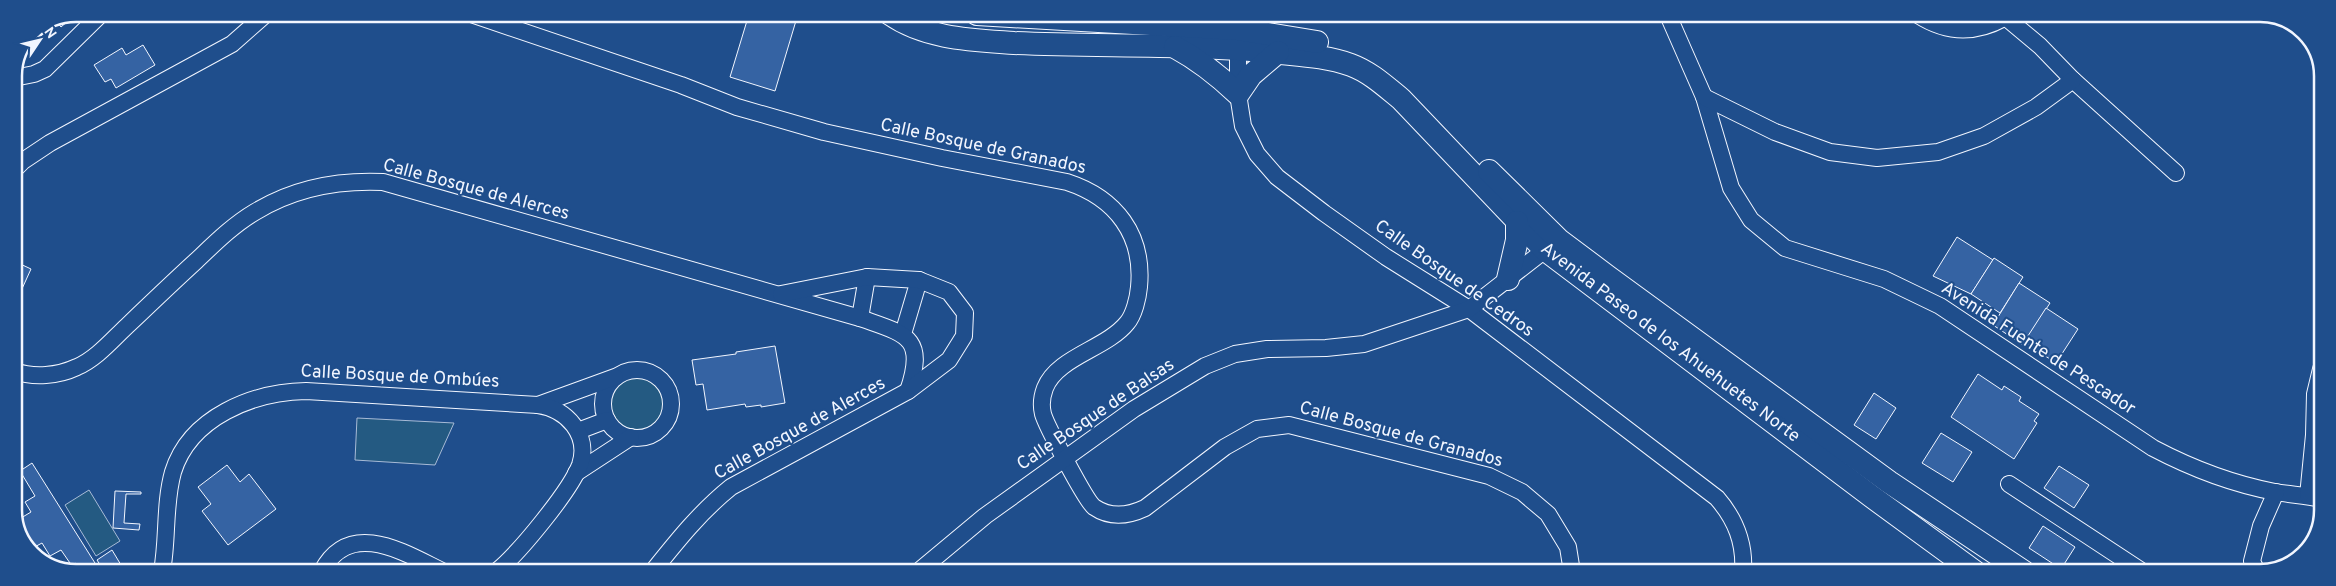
<svg xmlns="http://www.w3.org/2000/svg" width="2336" height="586" viewBox="0 0 2336 586" font-family="Overpass,sans-serif">
	<style>
		.green { fill: #245a82; stroke: #a8bbd7 }
		.building { fill: #3563a3; stroke: #f2f6ff }
		.lines { fill: none; stroke-linecap: round; stroke-linejoin: round }
		.street-casing { stroke: #f2f6ff; stroke-width: 18 }
		.secondary-casing { stroke: #f2f6ff; stroke-width: 24 }
		.street { stroke: #1f4e8c; stroke-width: 16 }
		.secondary { stroke: #1f4e8c; stroke-width: 22 }
		.labels { text-anchor: middle; dominant-baseline: central; stroke-width: 4; stroke-linejoin: round; paint-order: stroke }
		.street-label { font-size: 18px; fill: #f2f6ff; stroke: #1f4e8c }
		.rim { fill: none; stroke: #f2f6ff; stroke-width: 2.5 }
	</style>
	<rect width="100%" height="100%" fill="#1f4e8c"/>
	<g class="green">
		<circle cx="637" cy="404" r="28"/>
		<polygon points="357,418 454,423 435,465 355,460"/>
		<polygon points="89,490 120,541 96,556 65,505"/>
	</g>
	<g class="building">
		<polygon points="76,14 61,27 57,22"/>
		<polygon points="749,14 798,14 775,91 730,77"/>
		<polygon points="143,45 155,65 116,88 111,79 105,82 94,65 122,48 126,55"/>
		<polygon points="1957,237 1993,260 1971,294 1933,276"/>
		<polygon points="1994,258 2023,277 2000,313 1971,294"/>
		<polygon points="14,261 31,269 21,291 14,287"/>
		<polygon points="2019,283 2050,303 2023,345 1993,325"/>
		<polygon points="2046,308 2078,329 2056,363 2024,342"/>
		<polygon points="775,346 785,403 761,407 761,405 746,407 745,404 707,410 703,384 696,385 692,360 736,354 736,352"/>
		<polygon points="1978,374 2002,390 2004,386 2021,397 2019,401 2039,414 2034,421 2037,423 2014,459 1951,417"/>
		<polygon points="1874,393 1896,408 1876,439 1854,425"/>
		<polygon points="1941,433 1972,452 1953,482 1922,463"/>
		<polygon points="32,463 100,571 81,571 76,563 72,566 61,550 50,556 42,543 29,550 16,521 31,512 25,502 35,496 20,471"/>
		<polygon points="227,465 240,482 249,474 276,509 228,545 202,511 211,504 198,487"/>
		<polygon points="2059,466 2089,485 2074,508 2044,488"/>
		<polygon points="115,491 141,492 141,494 126,494 124,523 140,524 139,530 113,528"/>
		<polygon points="2043,526 2075,547 2061,569 2029,548"/>
		<polygon points="112,550 121,565 111,571 104,571 97,560"/>
	</g>
	<g class="lines">
		<defs>
			<g id="street">
				<path d="M471,14L681,85L737,107L824,132L942,158L1067,182C1116,198 1144,235 1139,287C1138,298 1134,315 1127,323C1106,349 1057,357 1045,388C1042,396 1041,406 1043,414C1046,425 1086,501 1094,507C1110,518 1128,516 1145,508L1225,447L1257,429L1289,425L1489,476L1522,492L1548,514L1568,547L1572,572"/>
				<path d="M1668,15L1704,97L1731,188L1751,220L1785,248L1884,279L1940,306L2153,448C2191,468 2233,484 2275,492C2291,495 2306,495 2321,499"/>
				<path d="M1918,15C1946,33 1975,34 2004,18"/>
				<polyline points="2003,15 2040,46 2073,80 2176,173"/>
				<path d="M1238,39V94L1243,126L1257,154L1277,177L1324,213L1386,257L1469,309L1717,498C1736,520 1745,543 1743,572"/>
				<polyline points="14,78 34,74 45,69 101,14"/>
				<polyline points="1704,97 1775,132 1830,152 1877,158 1938,152 1984,136 2036,107 2073,80"/>
				<polyline points="14,170 23,161 50,143 232,44 266,14"/>
				<polyline points="860,318 867,277"/>
				<polyline points="903,334 919,280"/>
				<circle cx="637" cy="404" r="34"/>
				<path d="M14,371C34,378 58,376 77,367C96,359 112,340 127,326C150,304 173,282 196,261C215,243 233,225 255,212C294,188 338,180 383,182L860,318C905,334 927,336 908,391"/>
				<polyline points="538,405 615,377"/>
				<polyline points="578,431 607,420"/>
				<polyline points="576,473 631,437"/>
				<polyline points="2009,484 2143,572"/>
				<polyline points="2308,496 2314,435 2315,394 2321,369"/>
				<path d="M162,571C168,539 164,504 173,472C190,417 253,392 306,391L538,405C567,409 590,435 580,465C570,491 519,553 497,571"/>
				<path d="M322,571C350,518 405,553 442,571"/>
				<path d="M653,571C677,541 700,512 731,487L908,391L949,360L964,336L965,313L949,292L919,280L867,277L781,294"/>
				<polyline points="919,571 985,516 1134,409 1205,366 1235,354 1267,349 1326,348 1364,344 1469,309 1554,243"/>
				<polyline points="2257,572 2252,561 2261,526 2276,492"/>
			</g>
			<g id="secondary">
				<path d="M890,14C926,39 972,40 1014,43C1100,47 1187,43 1272,52C1298,55 1326,56 1351,65C1370,72 1385,86 1401,99L1544,249L1871,496L1975,572"/>
				<polyline points="977,14 1237,29 1317,42"/>
				<path d="M1175,47C1199,60 1218,75 1238,94L1251,75L1278,52"/>
				<polyline points="1489,171 1559,240 1607,276 1889,482 2024,572"/>
				<polyline points="1508,279 1517,240 1517,222"/>
			</g>
		</defs>
		<use href="#street" class="street-casing"/>
		<use href="#secondary" class="secondary-casing"/>
		<use href="#street" class="street"/>
		<use href="#secondary" class="secondary"/>
	</g>
	<g class="labels">
		<g class="street-label">
			<text transform="translate(983 147) rotate(12)">Calle Bosque de Granados</text>
			<text transform="translate(476 190) rotate(15)">Calle Bosque de Alerces</text>
			<text transform="translate(1454 279) rotate(35)">Calle Bosque de Cedros</text>
			<text transform="translate(1670 343) rotate(37)">Avenida Paseo de los Ahuehuetes Norte</text>
			<text transform="translate(2038 349) rotate(33)">Avenida Fuente de Pescador</text>
			<text transform="translate(400 377) rotate(3)">Calle Bosque de Ombúes</text>
			<text transform="translate(1096 415) rotate(-34)">Calle Bosque de Balsas</text>
			<text transform="translate(800 429) rotate(-29)">Calle Bosque de Alerces</text>
			<text transform="translate(1401 435) rotate(15)">Calle Bosque de Granados</text>
		</g>
	</g>
	<path d="M0 0H2336V586H0ZM76 22H2260A54 54 0 0 1 2314 76V510A54 54 0 0 1 2260 564H76A54 54 0 0 1 22 510V76A54 54 0 0 1 76 22Z" fill="#1f4e8c" fill-rule="evenodd"/>
	<path class="rim" d="M76 22H2260A54 54 0 0 1 2314 76V510A54 54 0 0 1 2260 564H76A54 54 0 0 1 22 510V76A54 54 0 0 1 76 22Z"/>
	<g transform="translate(40 40) rotate(55)" stroke="#1f4e8c" stroke-width="4" paint-order="stroke">
	<path d="M0-4L9 19L0 12L-9 19Z" fill="#f2f6ff"/>
	<text y="-8" font-size="14" font-weight="bold" text-anchor="middle" fill="#f2f6ff">N</text>
	</g>
</svg>
